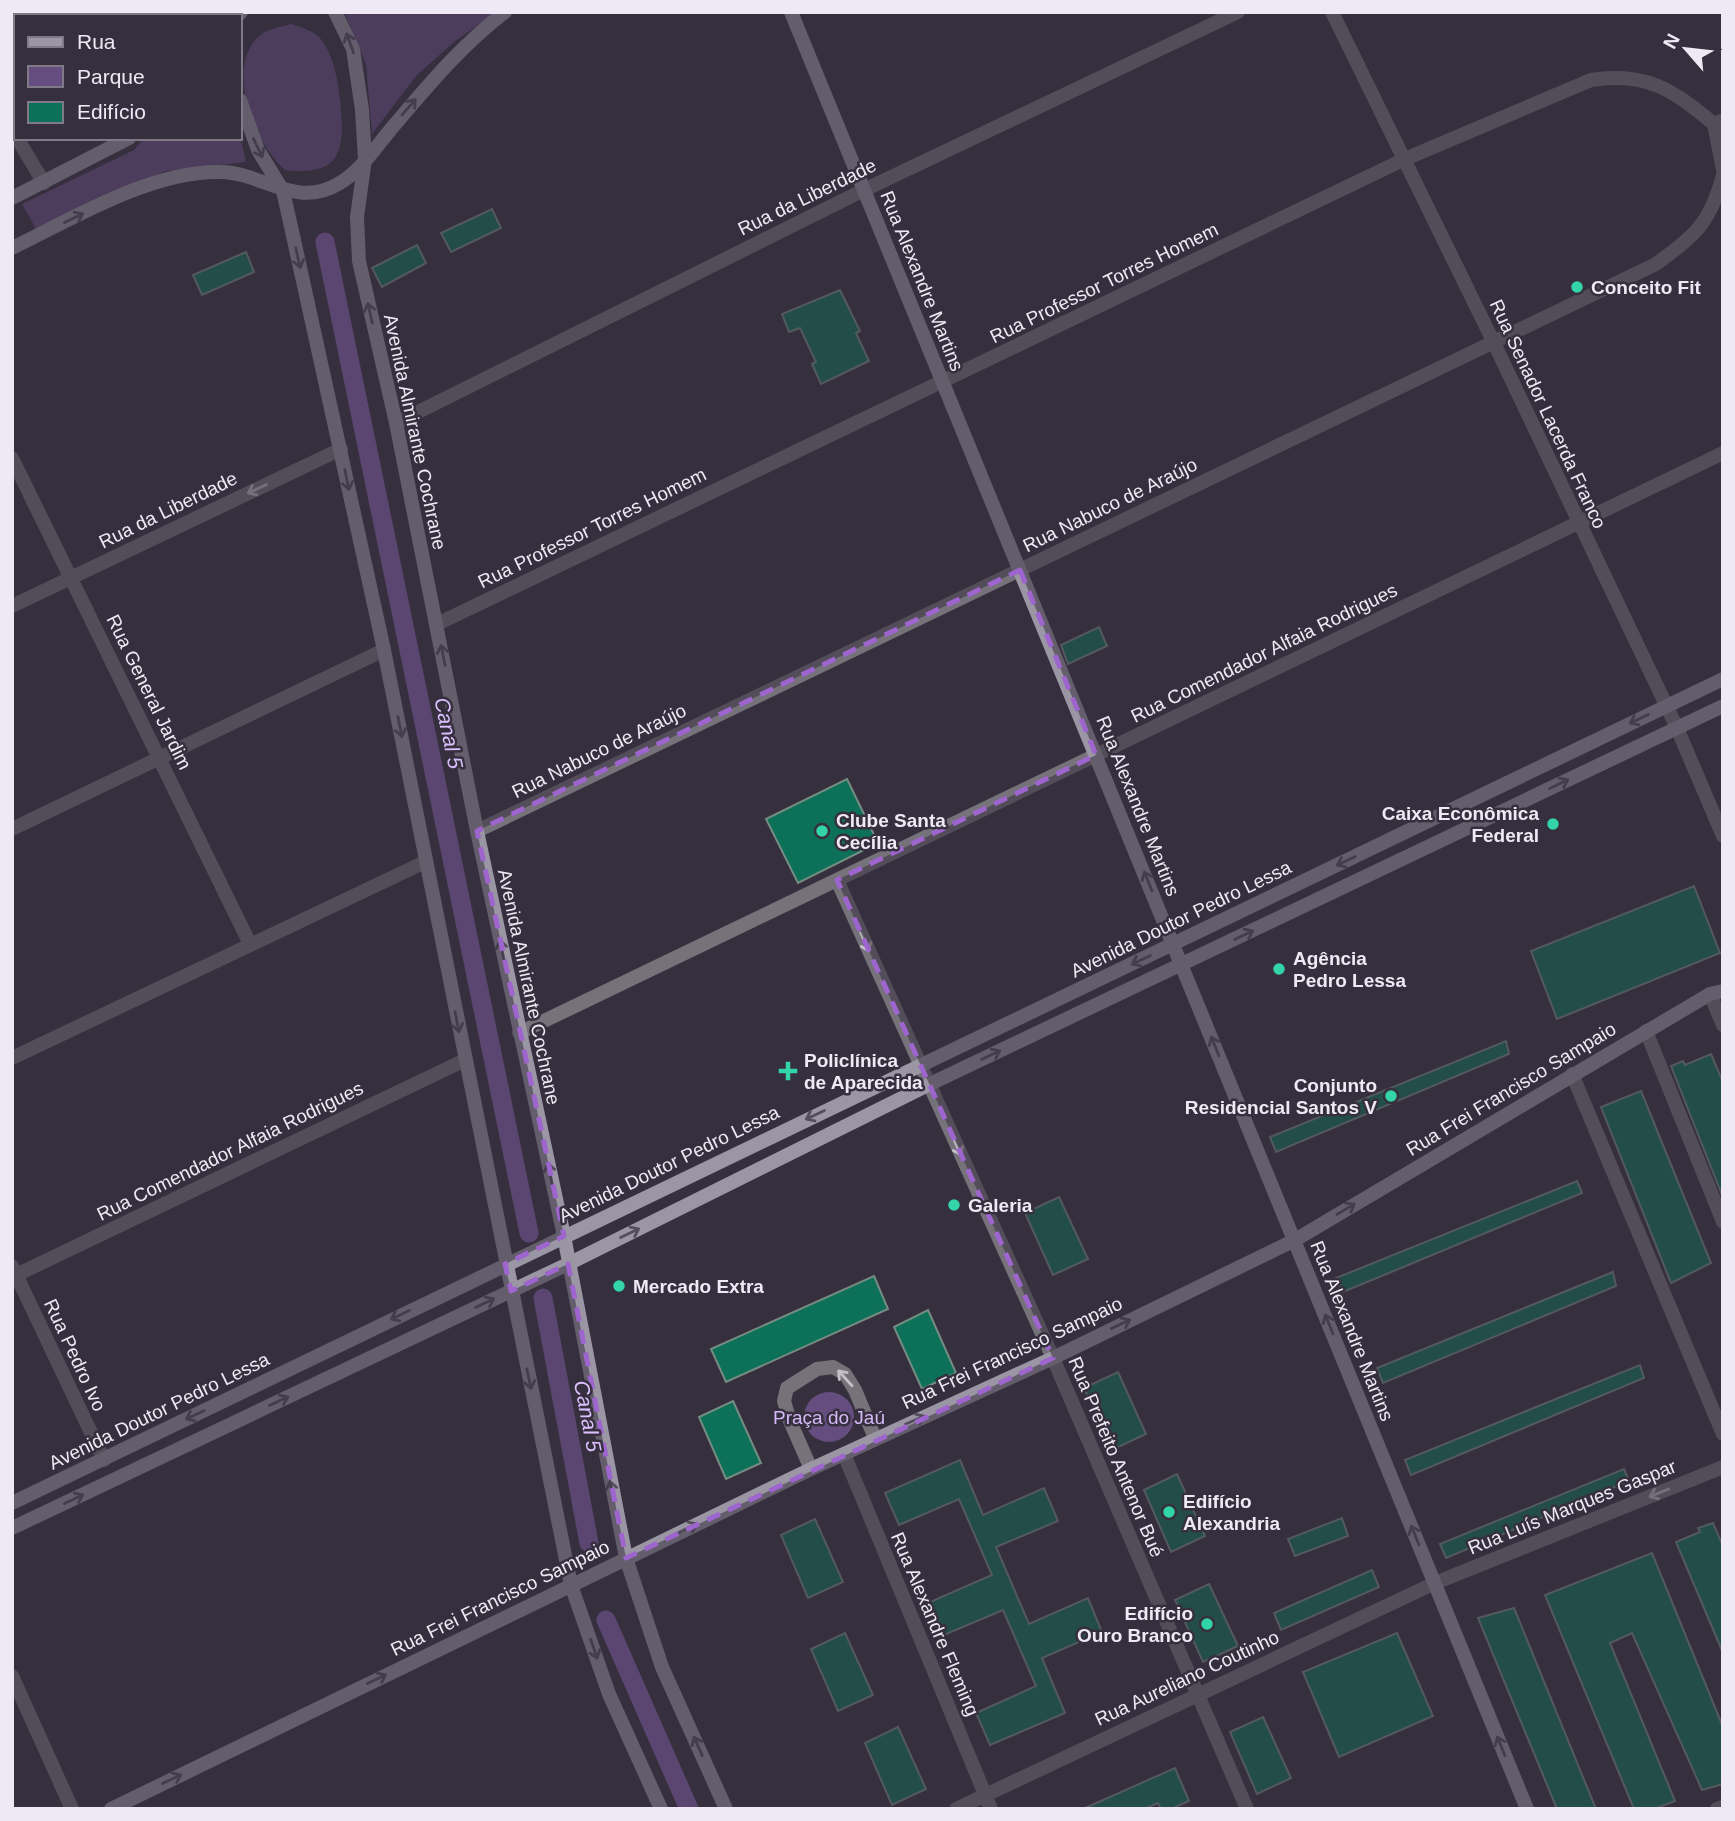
<svg xmlns="http://www.w3.org/2000/svg" width="1735" height="1821" viewBox="0 0 1735 1821" font-family="Helvetica,sans-serif">
	<style>
		.green { fill: #654e7f }
		.lines { fill: none; stroke-linecap: round; stroke-linejoin: round }
		.canal { stroke: #8663ae; stroke-width: 19 }
		.building { fill: #0c7158; stroke: #768c83; stroke-width: 2 }
		.street { stroke: #76727a; stroke-width: 14 }
		.secondary { stroke: #9b96a3; stroke-width: 14 }
		.oneway { stroke: #544e5c }
		.oneway2 { stroke: #c4bfc9 }
		.marked { fill: none; stroke: #9e65cf; stroke-width: 5; stroke-dasharray: 14 9; stroke-linejoin: round }
		.poi-dot { fill: #32d4a8; stroke: #362f3e; stroke-width: 2.5 }
		.labels { text-anchor: middle; dominant-baseline: central; stroke-width: 5; stroke-linejoin: round; paint-order: stroke }
		.street-label { font-size: 19px; fill: #eee9f4; stroke: #362f3e }
		.poi-label { font-size: 19px; font-weight: bold; fill: #eee9f4; stroke: #362f3e; text-anchor: start }
		.park-label { font-size: 19px; fill: #d4b9f6; stroke: #362f3e }
		.water-label { font-size: 21px; font-style: italic; fill: #dbc0fe; stroke: #362f3e }
	</style>
	<rect width="100%" height="100%" fill="#362f3e"/>
	<g class="green">
		<polygon points="344,12 497,12 455,41 416,76 372,134 366,64"/>
		<path d="M291,24C303,28 316,31 323,42C334,58 338,81 340,100C345,149 343,177 285,170C255,144 224,69 259,36C267,29 281,27 291,24Z"/>
		<polygon points="240,136 246,162 166,171 36,229 22,204 134,150 144,138 240,138"/>
		<circle cx="829" cy="1417" r="25"/>
	</g>
	<g class="lines">
		<g class="canal">
			<polyline points="325,242 529,1233"/>
			<polyline points="543,1298 589,1543"/>
			<polyline points="606,1620 689,1809"/>
		</g>
	</g>
	<g class="building">
		<polygon points="492,209 501,228 451,252 441,233"/>
		<polygon points="417,245 426,263 382,287 372,268"/>
		<polygon points="246,252 254,272 202,295 193,275"/>
		<polygon points="840,290 860,331 856,333 869,361 821,384 812,364 816,362 800,328 789,332 782,314"/>
		<polygon points="1099,627 1107,646 1068,664 1061,645"/>
		<polygon points="847,779 878,843 798,883 766,819"/>
		<polygon points="1694,886 1720,953 1557,1019 1531,951"/>
		<polygon points="1506,1041 1509,1054 1276,1152 1270,1137"/>
		<polygon points="1711,1054 1723,1082 1722,1195 1671,1066 1683,1061 1685,1065"/>
		<polygon points="1641,1091 1711,1263 1671,1283 1601,1107"/>
		<polygon points="1577,1181 1582,1193 1343,1292 1336,1278"/>
		<polygon points="1059,1197 1088,1259 1053,1275 1025,1213"/>
		<polygon points="1613,1272 1616,1286 1383,1383 1377,1368"/>
		<polygon points="874,1276 888,1309 726,1382 711,1349"/>
		<polygon points="928,1310 956,1373 922,1389 894,1327"/>
		<polygon points="1640,1365 1644,1378 1411,1475 1405,1460"/>
		<polygon points="1118,1372 1146,1434 1112,1450 1084,1388"/>
		<polygon points="733,1401 761,1463 726,1479 699,1417"/>
		<polygon points="960,1460 983,1515 1044,1488 1058,1521 996,1547 1029,1624 1088,1598 1102,1632 1042,1658 1065,1713 990,1745 976,1713 1036,1686 1003,1610 944,1635 930,1602 992,1575 959,1499 899,1525 885,1493"/>
		<polygon points="1624,1469 1629,1481 1446,1558 1440,1544"/>
		<polygon points="1177,1474 1205,1536 1171,1552 1144,1490"/>
		<polygon points="1342,1518 1348,1536 1295,1556 1288,1539"/>
		<polygon points="815,1519 843,1582 808,1598 781,1535"/>
		<polygon points="1713,1523 1723,1546 1723,1653 1676,1542 1700,1532 1698,1528"/>
		<polygon points="1652,1553 1723,1727 1723,1784 1702,1790 1632,1633 1610,1643 1675,1801 1654,1809 1634,1809 1545,1595"/>
		<polygon points="1372,1570 1379,1587 1281,1630 1274,1613"/>
		<polygon points="1209,1584 1238,1646 1203,1662 1175,1600"/>
		<polygon points="1514,1608 1596,1809 1557,1809 1478,1618"/>
		<polygon points="845,1633 873,1695 838,1711 811,1649"/>
		<polygon points="1397,1633 1433,1716 1339,1757 1303,1672"/>
		<polygon points="1263,1717 1291,1778 1257,1794 1230,1732"/>
		<polygon points="898,1727 926,1789 892,1805 865,1743"/>
		<polygon points="1175,1768 1189,1801 1171,1809 1161,1809 1158,1803 1144,1809 1083,1809"/>
	</g>
	<g class="lines">
		<g class="street">
			<polyline points="1332,12 1494,343 1677,728 1723,836"/>
			<polyline points="1721,121 1714,124 1723,170"/>
			<polyline points="17,138 44,183"/>
			<polyline points="396,423 864,190 1238,12"/>
			<polyline points="12,458 250,944"/>
			<polyline points="12,606 341,449"/>
			<path d="M437,624L1405,159L1591,80C1646,71 1673,90 1714,124"/>
			<polyline points="12,829 384,650"/>
			<path d="M477,831L1656,264C1695,235 1710,224 1723,175"/>
			<polyline points="837,880 1053,1358 1247,1809"/>
			<polyline points="1710,994 1723,1025"/>
			<polyline points="1646,1031 1723,1222"/>
			<polyline points="519,1033 1723,453"/>
			<polyline points="12,1058 425,862"/>
			<polyline points="1572,1074 1723,1434"/>
			<polyline points="12,1266 104,1460"/>
			<polyline points="12,1277 465,1060"/>
			<polyline points="844,1454 991,1809"/>
			<polyline points="811,1469 790,1421 784,1401 787,1388 817,1369 833,1367 845,1374 855,1390 875,1438"/>
			<polyline points="12,1676 72,1809"/>
			<polyline points="956,1809 1435,1583 1723,1467"/>
			<polyline points="1717,1809 1723,1807"/>
		</g>
		<g class="secondary">
			<polyline points="335,12 353,49 362,110 365,159 357,217 359,261 396,423 477,831 564,1236 626,1558 662,1667 726,1809"/>
			<polyline points="791,12 1527,1809"/>
			<polyline points="237,16 241,12"/>
			<polyline points="240,100 258,150 283,191 292,231 384,650 571,1585 609,1694 661,1809"/>
			<polyline points="12,198 129,138"/>
			<path d="M12,248C72,219 152,170 221,172C263,173 296,209 338,184C362,171 379,142 397,122C431,82 463,44 505,12"/>
			<polyline points="12,1503 1723,679"/>
			<polyline points="12,1528 568,1264 930,1084 1723,706"/>
			<polyline points="111,1809 811,1469 1053,1358 1295,1240 1710,994 1723,991"/>
		</g>
	</g>
	<defs><path id="oneway-shaft" d="M-6 0H5M1.5-3L5.5 0L1.5 3" fill="none" stroke-width="1.6" stroke-linecap="round" stroke-linejoin="round" transform="scale(1.75)"/></defs>
	<g class="oneway">
		<use href="#oneway-shaft" transform="translate(350 43) rotate(-110)"/>
		<use href="#oneway-shaft" transform="translate(409 107) rotate(-49)"/>
		<use href="#oneway-shaft" transform="translate(258 148) rotate(64)"/>
		<use href="#oneway-shaft" transform="translate(74 218) rotate(-26)"/>
		<use href="#oneway-shaft" transform="translate(298 258) rotate(77)"/>
		<use href="#oneway-shaft" transform="translate(370 313) rotate(-103)"/>
		<use href="#oneway-shaft" transform="translate(347 480) rotate(78)"/>
		<use href="#oneway-shaft" transform="translate(443 655) rotate(-101)"/>
		<use href="#oneway-shaft" transform="translate(1639 719) rotate(154)"/>
		<use href="#oneway-shaft" transform="translate(400 727) rotate(79)"/>
		<use href="#oneway-shaft" transform="translate(1559 784) rotate(-26)"/>
		<use href="#oneway-shaft" transform="translate(1346 861) rotate(154)"/>
		<use href="#oneway-shaft" transform="translate(1148 881) rotate(-112)"/>
		<use href="#oneway-shaft" transform="translate(1244 935) rotate(-26)"/>
		<use href="#oneway-shaft" transform="translate(502 950) rotate(-102)"/>
		<use href="#oneway-shaft" transform="translate(1141 960) rotate(155)"/>
		<use href="#oneway-shaft" transform="translate(457 1022) rotate(79)"/>
		<use href="#oneway-shaft" transform="translate(1215 1046) rotate(-112)"/>
		<use href="#oneway-shaft" transform="translate(991 1055) rotate(-25)"/>
		<use href="#oneway-shaft" transform="translate(815 1115) rotate(154)"/>
		<use href="#oneway-shaft" transform="translate(550 1173) rotate(-102)"/>
		<use href="#oneway-shaft" transform="translate(1346 1209) rotate(-31)"/>
		<use href="#oneway-shaft" transform="translate(630 1233) rotate(-26)"/>
		<use href="#oneway-shaft" transform="translate(485 1303) rotate(-25)"/>
		<use href="#oneway-shaft" transform="translate(400 1315) rotate(154)"/>
		<use href="#oneway-shaft" transform="translate(1121 1324) rotate(-26)"/>
		<use href="#oneway-shaft" transform="translate(1329 1324) rotate(-112)"/>
		<use href="#oneway-shaft" transform="translate(529 1379) rotate(78)"/>
		<use href="#oneway-shaft" transform="translate(279 1401) rotate(-25)"/>
		<use href="#oneway-shaft" transform="translate(195 1415) rotate(154)"/>
		<use href="#oneway-shaft" transform="translate(915 1420) rotate(-24)"/>
		<use href="#oneway-shaft" transform="translate(612 1491) rotate(-102)"/>
		<use href="#oneway-shaft" transform="translate(74 1499) rotate(-25)"/>
		<use href="#oneway-shaft" transform="translate(688 1528) rotate(-26)"/>
		<use href="#oneway-shaft" transform="translate(1415 1535) rotate(-112)"/>
		<use href="#oneway-shaft" transform="translate(594 1649) rotate(71)"/>
		<use href="#oneway-shaft" transform="translate(377 1679) rotate(-26)"/>
		<use href="#oneway-shaft" transform="translate(698 1746) rotate(-114)"/>
		<use href="#oneway-shaft" transform="translate(1501 1746) rotate(-112)"/>
		<use href="#oneway-shaft" transform="translate(172 1779) rotate(-26)"/>
	</g>
	<g class="oneway2">
		<use href="#oneway-shaft" transform="translate(257 489) rotate(154)"/>
		<use href="#oneway-shaft" transform="translate(865 942) rotate(66)"/>
		<use href="#oneway-shaft" transform="translate(957 1146) rotate(66)"/>
		<use href="#oneway-shaft" transform="translate(845 1378) rotate(-132)"/>
		<use href="#oneway-shaft" transform="translate(1659 1493) rotate(158)"/>
	</g>
	<path d="M0 0H1735V1821H0ZM1020,570L1096,755L837,880L1053,1358L626,1558L568,1264L511,1291L505,1264L564,1236L477,831Z" fill="#362f3e" fill-opacity=".55" fill-rule="evenodd"/>
	<path class="marked" d="M1020,570L1096,755L837,880L1053,1358L626,1558L568,1264L511,1291L505,1264L564,1236L477,831Z"/>
	<g class="poi-dot">
		<circle cx="1577" cy="287" r="7"/>
		<circle cx="1553" cy="824" r="7"/>
		<circle cx="822" cy="831" r="7"/>
		<circle cx="1279" cy="969" r="7"/>
		<path d="M784.5 1060.5h7v7h7v7h-7v7h-7v-7h-7v-7h7z"/>
		<circle cx="1391" cy="1096" r="7"/>
		<circle cx="954" cy="1205" r="7"/>
		<circle cx="619" cy="1286" r="7"/>
		<circle cx="1169" cy="1512" r="7"/>
		<circle cx="1207" cy="1624" r="7"/>
	</g>
	<g class="labels">
		<g class="street-label">
			<text transform="translate(807 197) rotate(-26)">Rua da Liberdade</text>
			<text transform="translate(922 281) rotate(68)">Rua Alexandre Martins</text>
			<text transform="translate(1104 283) rotate(-26)">Rua Professor Torres Homem</text>
			<text transform="translate(1548 414) rotate(65)">Rua Senador Lacerda Franco</text>
			<text transform="translate(415 432) rotate(78)">Avenida Almirante Cochrane</text>
			<text transform="translate(1110 505) rotate(-26)">Rua Nabuco de Araújo</text>
			<text transform="translate(168 510) rotate(-26)">Rua da Liberdade</text>
			<text transform="translate(592 528) rotate(-26)">Rua Professor Torres Homem</text>
			<text transform="translate(1264 653) rotate(-26)">Rua Comendador Alfaia Rodrigues</text>
			<text transform="translate(149 692) rotate(64)">Rua General Jardim</text>
			<text transform="translate(599 751) rotate(-26)">Rua Nabuco de Araújo</text>
			<text transform="translate(1138 806) rotate(68)">Rua Alexandre Martins</text>
			<text transform="translate(1181 919) rotate(-26)">Avenida Doutor Pedro Lessa</text>
			<text transform="translate(529 987) rotate(78)">Avenida Almirante Cochrane</text>
			<text transform="translate(1511 1089) rotate(-31)">Rua Frei Francisco Sampaio</text>
			<text transform="translate(230 1151) rotate(-26)">Rua Comendador Alfaia Rodrigues</text>
			<text transform="translate(669 1164) rotate(-26)">Avenida Doutor Pedro Lessa</text>
			<text transform="translate(1352 1331) rotate(68)">Rua Alexandre Martins</text>
			<text transform="translate(1012 1353) rotate(-25)">Rua Frei Francisco Sampaio</text>
			<text transform="translate(75 1355) rotate(65)">Rua Pedro Ivo</text>
			<text transform="translate(159 1411) rotate(-26)">Avenida Doutor Pedro Lessa</text>
			<text transform="translate(1116 1457) rotate(67)">Rua Prefeito Antenor Bué</text>
			<text transform="translate(1572 1507) rotate(-22)">Rua Luís Marques Gaspar</text>
			<text transform="translate(500 1598) rotate(-26)">Rua Frei Francisco Sampaio</text>
			<text transform="translate(935 1624) rotate(67)">Rua Alexandre Fleming</text>
			<text transform="translate(1187 1678) rotate(-25)">Rua Aureliano Coutinho</text>
		</g>
		<g class="poi-label">
			<text x="1591" y="287">Conceito Fit</text>
			<text x="1539" y="813" text-anchor="end">Caixa Econômica<tspan x="1539" dy="22">Federal</tspan></text>
			<text x="836" y="820">Clube Santa<tspan x="836" dy="22">Cecília</tspan></text>
			<text x="1293" y="958">Agência<tspan x="1293" dy="22">Pedro Lessa</tspan></text>
			<text x="804" y="1060">Policlínica<tspan x="804" dy="22">de Aparecida</tspan></text>
			<text x="1377" y="1085" text-anchor="end">Conjunto<tspan x="1377" dy="22">Residencial Santos V</tspan></text>
			<text x="968" y="1205">Galeria</text>
			<text x="633" y="1286">Mercado Extra</text>
			<text x="1183" y="1501">Edifício<tspan x="1183" dy="22">Alexandria</tspan></text>
			<text x="1193" y="1613" text-anchor="end">Edifício<tspan x="1193" dy="22">Ouro Branco</tspan></text>
		</g>
		<g class="park-label">
			<text x="829" y="1417">Praça do Jaú</text>
		</g>
		<g class="water-label">
			<text transform="translate(449 733) rotate(78)">Canal 5</text>
			<text transform="translate(588 1416) rotate(79)">Canal 5</text>
		</g>
	</g>
	<rect width="1735" height="1821" fill="none" stroke="#eee9f4" stroke-width="28"/>
	<rect x="14" y="14" width="228" height="126" fill="#362f3e" stroke="#807987" stroke-width="2"/>
	<rect x="28" y="37" width="35" height="10" fill="#9b96a3" stroke="#807987" stroke-width="2"/>
	<text x="77" y="49" font-size="21" fill="#eee9f4">Rua</text>
	<rect x="28" y="66" width="35" height="21" fill="#654e7f" stroke="#807987" stroke-width="2"/>
	<text x="77" y="84" font-size="21" fill="#eee9f4">Parque</text>
	<rect x="28" y="102" width="35" height="21" fill="#0c7158" stroke="#807987" stroke-width="2"/>
	<text x="77" y="119" font-size="21" fill="#eee9f4">Edifício</text>
	<g transform="translate(1686 49) rotate(298)" stroke="#362f3e" stroke-width="5" paint-order="stroke">
	<path d="M0-5L12 26L0 18L-12 26Z" fill="#eee9f4"/>
	<text y="-10" font-size="19" font-weight="bold" text-anchor="middle" fill="#eee9f4">N</text>
	</g>
</svg>
